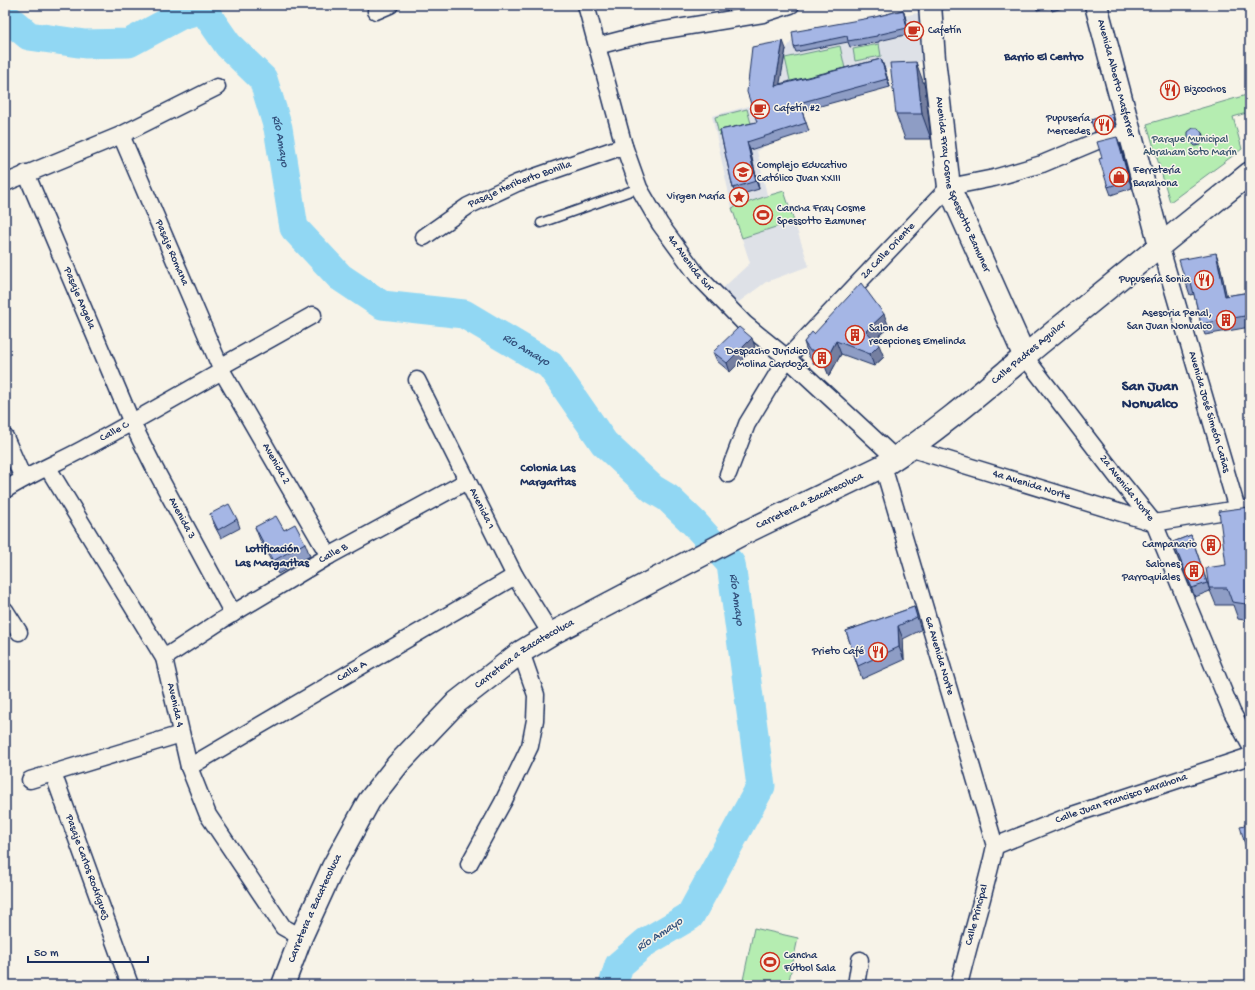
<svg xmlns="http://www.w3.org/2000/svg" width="1255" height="990" viewBox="0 0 1255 990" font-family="'Gochi Hand',sans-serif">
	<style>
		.built { fill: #dee1e7 }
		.green { fill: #b5edb1; stroke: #688e88 }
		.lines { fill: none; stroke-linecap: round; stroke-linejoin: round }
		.river { stroke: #91d7f3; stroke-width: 29 }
		.service-casing { stroke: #1b2f5e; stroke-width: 11 }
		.minor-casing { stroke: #1b2f5e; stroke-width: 19 }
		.secondary-casing { stroke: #1b2f5e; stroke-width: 25 }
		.service { stroke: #f7f3e8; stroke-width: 8 }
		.minor { stroke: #f7f3e8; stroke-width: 16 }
		.secondary { stroke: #f7f3e8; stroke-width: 22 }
		.wall { fill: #8e9dc5; stroke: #1b2f5e }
		.shaded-wall { fill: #747fa0; stroke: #1b2f5e }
		.building { fill: #a5b6e5; stroke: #1b2f5e }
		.labels { text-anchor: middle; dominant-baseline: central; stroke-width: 3; stroke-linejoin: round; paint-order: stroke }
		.poi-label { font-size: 11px; fill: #1b2f5e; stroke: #f7f3e8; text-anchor: start }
		.street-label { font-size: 11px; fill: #1b2f5e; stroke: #f7f3e8 }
		.park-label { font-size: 11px; fill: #3a556f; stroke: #f7f3e8 }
		.neighbourhood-label { font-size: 12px; font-weight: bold; fill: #1b2f5e; stroke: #f7f3e8 }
		.water-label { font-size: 12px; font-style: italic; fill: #33517c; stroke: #f7f3e8 }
		.district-label { font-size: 15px; font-weight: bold; fill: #1b2f5e; stroke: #f7f3e8 }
	</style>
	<rect width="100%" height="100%" fill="#f7f3e8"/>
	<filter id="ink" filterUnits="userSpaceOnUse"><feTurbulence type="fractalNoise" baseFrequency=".025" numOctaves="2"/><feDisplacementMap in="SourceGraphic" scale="8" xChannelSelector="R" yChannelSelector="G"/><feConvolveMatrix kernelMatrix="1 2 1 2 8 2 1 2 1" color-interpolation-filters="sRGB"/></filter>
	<g filter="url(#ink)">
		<polygon class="built" points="918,13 927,60 886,69 890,87 802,111 809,131 765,145 757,151 767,195 784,191 809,266 766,282 736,304 723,288 750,263 732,208 712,116 749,106 755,55 786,49 794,38"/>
		<g class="green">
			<polygon points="879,44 881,56 855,61 853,49"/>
			<polygon points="840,46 846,73 791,85 785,58"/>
			<polygon points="1250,94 1250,112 1233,117 1242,149 1170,202 1147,124"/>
			<polygon points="747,109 752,127 719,135 715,117"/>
			<polygon points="784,191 794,221 742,238 732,208 767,196"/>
			<polygon points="754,928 798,938 788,985 742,985"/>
		</g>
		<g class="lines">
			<path class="river" id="s1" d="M5,16L29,36L85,44L129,43L181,15L203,9L228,45L263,79L278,128L294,228L340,277L382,305L464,314L550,365L604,443L653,489L668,498L694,523L731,564L761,786L690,916L646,942L619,965L613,985"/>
			<defs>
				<polyline id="service" points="541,223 639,188"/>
				<g id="minor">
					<path id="s2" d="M586,5L624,146L639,188L660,224L698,276L745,324L787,358L895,458"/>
					<polyline points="376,11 390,5"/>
					<polyline points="597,46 647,33 763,14 791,5"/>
					<path id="s3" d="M121,135L222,371L329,556"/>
					<path id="s4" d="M26,173L132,423L155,469L233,614"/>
					<polyline points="5,183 121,135 217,87"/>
					<path id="s5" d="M424,237L468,206L517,183L624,146"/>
					<path id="s6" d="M1160,245L1237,509"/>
					<path id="s7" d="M1025,357L1121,482L1154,523L1232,712L1250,745"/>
					<polyline points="220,367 313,315"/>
					<path id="s8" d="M417,380L515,576L551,634"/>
					<polyline points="5,437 23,478"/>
					<path id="s9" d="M909,448L1154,523L1237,509H1250"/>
					<path id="s10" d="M883,466L995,846C985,893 970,938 959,985"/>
					<path id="s11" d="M48,468L164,658L189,767L208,815L283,927L301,937"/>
					<path id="s12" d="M728,474L747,424L787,358L949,187L994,178L1042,164L1097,141L1130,132"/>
					<path id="s13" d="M5,490C30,474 57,463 83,449C130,424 176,397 222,371"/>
					<polyline points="5,610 19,632"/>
					<path id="s14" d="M164,658L222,620L329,556L467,481"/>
					<path id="s15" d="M189,767L515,576"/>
					<polyline points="30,780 53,773"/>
					<path id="s16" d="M995,846L1069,816L1250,756"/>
					<polyline points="469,864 503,802 530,746 535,720 536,695 521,652"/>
					<polyline points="130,985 53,773 181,734"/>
					<polyline points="856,985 860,960"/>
				</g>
				<g id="secondary">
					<path id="s17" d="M930,5L934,59L949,187L1025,357"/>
					<path id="s18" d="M1096,5L1160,245"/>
					<path id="s19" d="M283,985L301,937L333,867L369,801L398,764L457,702L521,652L551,634L744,533L883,466C938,431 988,387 1038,345C1109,287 1179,230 1250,173"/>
				</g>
			</defs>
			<use href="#service" class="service-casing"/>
			<use href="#minor" class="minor-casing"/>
			<use href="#secondary" class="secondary-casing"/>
			<use href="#service" class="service"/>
			<use href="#minor" class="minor"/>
			<use href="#secondary" class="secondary"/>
		</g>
		<g class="wall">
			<polygon points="1036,5 1073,5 1052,11 1051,7 1037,10"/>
			<polygon points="903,10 905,16 909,34 879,41 879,42 850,47 848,42 796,52 794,47 875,17"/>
			<polygon points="786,49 779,84 881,59 884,67 890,87 802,111 809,131 750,150 759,189 736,196 733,188 720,130 757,122"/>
			<polygon points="925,87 931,139 905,139 896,114"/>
			<polygon points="1112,114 1115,126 1095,132 1091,120"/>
			<polygon points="1202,133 1204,138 1203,142 1200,145 1195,146 1190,141 1188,137"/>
			<polygon points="1120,144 1132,188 1111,195 1108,187 1102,158"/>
			<polygon points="1220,265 1226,296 1250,292 1250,327 1205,335 1201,324 1194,294 1190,295 1186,283"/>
			<polygon points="889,327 874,340 884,357 874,366 841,354 829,376 824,362 814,364 808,355 804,342 814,334"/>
			<polygon points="755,347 730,372 717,361 713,352"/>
			<polygon points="1250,510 1250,621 1238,619 1233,605 1216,605 1209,588 1226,565"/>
			<polygon points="210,514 237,519 240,528 221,538 213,523"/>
			<polygon points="255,527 284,530 305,543 310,556 278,574 260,540"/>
			<polygon points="1191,535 1210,591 1195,597 1173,542"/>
			<polygon points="914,607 921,630 903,639 904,660 862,679 846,631"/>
			<polygon points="1250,824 1250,849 1247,850 1244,841"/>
		</g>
		<g class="shaded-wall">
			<polygon points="903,10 905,16 909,34 907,28"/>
			<polygon points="783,41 786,49 778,94 775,86"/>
			<polygon points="881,59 884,67 890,87 887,79"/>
			<polygon points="916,62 925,87 931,139 922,114"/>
			<polygon points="1202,133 1204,138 1203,142 1200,145 1198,141"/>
			<polygon points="1117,137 1120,144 1132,188 1129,180"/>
			<polygon points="747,142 750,150 759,189 756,181"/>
			<polygon points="1216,253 1220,265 1229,307 1225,296"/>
			<polygon points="884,314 889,327 870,343 866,331"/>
			<polygon points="752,338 755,347 730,372 727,363"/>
			<polygon points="836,341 841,354 829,376 824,364"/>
			<polygon points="879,345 884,357 874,366 870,354"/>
			<polygon points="898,626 903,639 904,660 899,647"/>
		</g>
		<g class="building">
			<polygon points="903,10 907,28 877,35 877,36 848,41 847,36 794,47 792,32 875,17"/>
			<polygon points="783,41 775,86 881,59 887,79 799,103 806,123 747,142 756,181 733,188 720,130 757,122 747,92 752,47"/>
			<polygon points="916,62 922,114 896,114 890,63"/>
			<polygon points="1112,114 1114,122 1093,127 1091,120"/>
			<polygon points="1193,128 1198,128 1202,133 1202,138 1198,141 1194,142 1188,137 1188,132"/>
			<polygon points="1117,137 1129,180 1108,187 1099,159 1102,158 1097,142"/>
			<polygon points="1216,253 1225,296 1250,292 1250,315 1201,324 1191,282 1186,283 1179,260"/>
			<polygon points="861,283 884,314 866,331 879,345 870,354 836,341 824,364 820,350 810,351 804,342 812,332 814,334"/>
			<polygon points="739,327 752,338 727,363 713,352"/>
			<polygon points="229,504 237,519 218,530 210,514"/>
			<polygon points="1249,507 1250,512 1250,602 1246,604 1232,602 1227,588 1209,588 1206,568 1226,565 1219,511"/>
			<polygon points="276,516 284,530 295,524 305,543 273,561 255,527"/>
			<polygon points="1191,535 1207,583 1192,588 1173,542"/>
			<polygon points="914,607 917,617 898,626 899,647 858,666 846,631"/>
			<polygon points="1250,824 1250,839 1244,841 1240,826"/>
		</g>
	</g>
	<defs>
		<symbol id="cafe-ring" viewBox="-11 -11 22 22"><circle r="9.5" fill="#f7f3e8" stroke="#c8321e" stroke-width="1.5"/><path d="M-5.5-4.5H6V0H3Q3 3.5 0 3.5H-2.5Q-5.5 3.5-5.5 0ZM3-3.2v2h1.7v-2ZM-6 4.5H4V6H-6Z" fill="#c8321e"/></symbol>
		<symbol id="restaurant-ring" viewBox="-11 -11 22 22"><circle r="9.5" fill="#f7f3e8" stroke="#c8321e" stroke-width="1.5"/><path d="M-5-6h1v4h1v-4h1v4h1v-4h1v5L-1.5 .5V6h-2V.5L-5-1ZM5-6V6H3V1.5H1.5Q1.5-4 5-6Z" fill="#c8321e"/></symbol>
		<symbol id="school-ring" viewBox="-11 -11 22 22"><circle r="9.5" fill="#f7f3e8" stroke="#c8321e" stroke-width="1.5"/><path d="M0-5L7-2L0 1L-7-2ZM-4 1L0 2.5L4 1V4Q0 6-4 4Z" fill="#c8321e"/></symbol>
		<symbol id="shop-ring" viewBox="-11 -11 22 22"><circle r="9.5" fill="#f7f3e8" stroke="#c8321e" stroke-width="1.5"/><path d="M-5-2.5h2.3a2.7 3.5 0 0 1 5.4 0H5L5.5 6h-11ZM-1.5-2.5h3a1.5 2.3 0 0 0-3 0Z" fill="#c8321e"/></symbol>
		<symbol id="sight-ring" viewBox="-11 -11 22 22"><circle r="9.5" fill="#f7f3e8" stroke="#c8321e" stroke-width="1.5"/><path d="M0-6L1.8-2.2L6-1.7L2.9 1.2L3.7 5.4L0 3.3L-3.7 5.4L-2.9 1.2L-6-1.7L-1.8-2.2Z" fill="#c8321e"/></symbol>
		<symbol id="stadium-ring" viewBox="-11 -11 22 22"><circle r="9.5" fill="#f7f3e8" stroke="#c8321e" stroke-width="1.5"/><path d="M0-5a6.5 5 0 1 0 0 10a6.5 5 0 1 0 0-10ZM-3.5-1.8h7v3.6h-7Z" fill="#c8321e"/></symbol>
		<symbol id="building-ring" viewBox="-11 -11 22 22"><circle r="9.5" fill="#f7f3e8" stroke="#c8321e" stroke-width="1.5"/><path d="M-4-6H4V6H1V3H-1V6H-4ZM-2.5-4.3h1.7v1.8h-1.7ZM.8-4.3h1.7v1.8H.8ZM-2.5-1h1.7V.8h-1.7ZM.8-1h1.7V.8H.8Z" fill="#c8321e"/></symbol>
	</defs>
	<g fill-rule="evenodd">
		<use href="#cafe-ring" x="903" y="20" width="22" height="22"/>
		<use href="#restaurant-ring" x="1159" y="79" width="22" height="22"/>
		<use href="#cafe-ring" x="749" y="98" width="22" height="22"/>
		<use href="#restaurant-ring" x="1093" y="114" width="22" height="22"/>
		<use href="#school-ring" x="732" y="161" width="22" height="22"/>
		<use href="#shop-ring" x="1108" y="166" width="22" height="22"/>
		<use href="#sight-ring" x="728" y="186" width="22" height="22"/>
		<use href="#stadium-ring" x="752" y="204" width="22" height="22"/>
		<use href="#restaurant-ring" x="1193" y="269" width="22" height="22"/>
		<use href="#building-ring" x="1215" y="309" width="22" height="22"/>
		<use href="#building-ring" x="844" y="324" width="22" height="22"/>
		<use href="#building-ring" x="811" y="347" width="22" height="22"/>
		<use href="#building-ring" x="1200" y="534" width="22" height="22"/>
		<use href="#building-ring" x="1183" y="560" width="22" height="22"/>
		<use href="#restaurant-ring" x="867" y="641" width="22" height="22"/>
		<use href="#stadium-ring" x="759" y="951" width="22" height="22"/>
	</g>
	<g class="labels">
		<g class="poi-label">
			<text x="928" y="31">Cafetín</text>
			<text x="1184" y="90">Bizcochos</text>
			<text x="774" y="109">Cafetín #2</text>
			<text x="1090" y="119" text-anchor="end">Pupusería<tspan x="1090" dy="13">Mercedes</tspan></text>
			<text x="757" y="166">Complejo Educativo<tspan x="757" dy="13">Católico Juan XXIII</tspan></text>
			<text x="1133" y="171">Ferretería<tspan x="1133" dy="13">Barahona</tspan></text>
			<text x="725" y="197" text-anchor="end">Virgen María</text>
			<text x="777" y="209">Cancha Fray Cosme<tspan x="777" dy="13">Spessotto Zamuner</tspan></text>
			<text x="1190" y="280" text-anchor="end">Pupusería Sonia</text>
			<text x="1212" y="314" text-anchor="end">Asesoria Penal,<tspan x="1212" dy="13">San Juan Nonualco</tspan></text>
			<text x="869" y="329">Salon de<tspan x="869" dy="13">recepciones Emelinda</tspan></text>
			<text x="808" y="352" text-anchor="end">Despacho Juridico<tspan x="808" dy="13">Molina Cardoza</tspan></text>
			<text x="1197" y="545" text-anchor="end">Campanario</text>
			<text x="1180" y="565" text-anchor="end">Salones<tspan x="1180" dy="13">Parroquiales</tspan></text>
			<text x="864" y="652" text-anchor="end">Prieto Café</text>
			<text x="784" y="956">Cancha<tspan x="784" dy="13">Fútbol Sala</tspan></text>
		</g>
		<g class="street-label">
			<text stroke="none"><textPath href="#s18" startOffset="76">Avenida Alberto Masferrer</textPath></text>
			<text stroke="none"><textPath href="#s17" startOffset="184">Avenida Fray Cosme Spessotto Zamuner</textPath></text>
			<text stroke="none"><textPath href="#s5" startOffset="110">Pasaje Heriberto Bonilla</textPath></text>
			<text stroke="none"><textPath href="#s12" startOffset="278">2a Calle Oriente</textPath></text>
			<text stroke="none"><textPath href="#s3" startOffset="128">Pasaje Romana</textPath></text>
			<text stroke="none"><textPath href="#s2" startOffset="282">4a Avenida Sur</textPath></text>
			<text stroke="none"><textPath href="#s4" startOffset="136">Pasaje Angela</textPath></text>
			<text stroke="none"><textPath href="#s19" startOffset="1009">Calle Padres Aguilar</textPath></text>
			<text stroke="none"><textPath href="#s6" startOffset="174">Avenida José Simeón Cañas</textPath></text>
			<text stroke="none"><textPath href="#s13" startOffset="124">Calle C</textPath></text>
			<text stroke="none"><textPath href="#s3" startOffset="364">Avenida 2</textPath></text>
			<text stroke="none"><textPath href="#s9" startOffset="128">4a Avenida Norte</textPath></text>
			<text stroke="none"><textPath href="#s7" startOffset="166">2a Avenida Norte</textPath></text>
			<text stroke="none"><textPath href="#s19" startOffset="743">Carretera a Zacatecoluca</textPath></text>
			<text stroke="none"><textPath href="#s8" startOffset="144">Avenida 1</textPath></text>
			<text stroke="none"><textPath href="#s4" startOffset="379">Avenida 3</textPath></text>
			<text stroke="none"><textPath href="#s14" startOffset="199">Calle B</textPath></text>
			<text stroke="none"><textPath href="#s19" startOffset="419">Carretera a Zacatecoluca</textPath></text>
			<text stroke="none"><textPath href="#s10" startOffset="198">6a Avenida Norte</textPath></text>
			<text stroke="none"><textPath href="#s15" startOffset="189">Calle A</textPath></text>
			<text stroke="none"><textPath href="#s11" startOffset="271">Avenida 4</textPath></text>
			<text stroke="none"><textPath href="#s16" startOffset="135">Calle Juan Francisco Barahona</textPath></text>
			<text transform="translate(87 867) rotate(70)">Pasaje Carlos Rodríguez</text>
			<text stroke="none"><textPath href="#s19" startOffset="83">Carretera a Zacatecoluca</textPath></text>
			<text transform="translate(977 915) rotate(-75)">Calle Principal</text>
		</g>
		<g class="park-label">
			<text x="1190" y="140">Parque Municipal<tspan x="1190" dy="13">Abraham Soto Marín</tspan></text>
		</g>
		<g class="neighbourhood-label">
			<text x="1044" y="58">Barrio El Centro</text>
			<text x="548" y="469">Colonia Las<tspan x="548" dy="14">Margaritas</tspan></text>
			<text x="272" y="550">Lotificación<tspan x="272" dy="14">Las Margaritas</tspan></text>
		</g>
		<g class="water-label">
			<text stroke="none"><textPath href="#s1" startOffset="371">Río Amayo</textPath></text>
			<text stroke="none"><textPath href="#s1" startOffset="731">Río Amayo</textPath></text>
			<text stroke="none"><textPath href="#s1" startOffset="1066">Río Amayo</textPath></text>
			<text transform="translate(660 935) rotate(-33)">Río Amayo</text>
		</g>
		<g class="district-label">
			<text x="1150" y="387">San Juan<tspan x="1150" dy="17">Nonualco</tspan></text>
		</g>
	</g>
	<rect width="1255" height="990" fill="none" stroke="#f7f3e8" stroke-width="20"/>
	<rect x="10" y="10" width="1235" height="970" fill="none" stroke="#1b2f5e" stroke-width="1.5" filter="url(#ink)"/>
	<path d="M28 956v6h120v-6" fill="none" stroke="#1b2f5e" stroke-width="2"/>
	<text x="34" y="956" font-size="12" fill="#1b2f5e" stroke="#f7f3e8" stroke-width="3" paint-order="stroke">50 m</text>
</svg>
